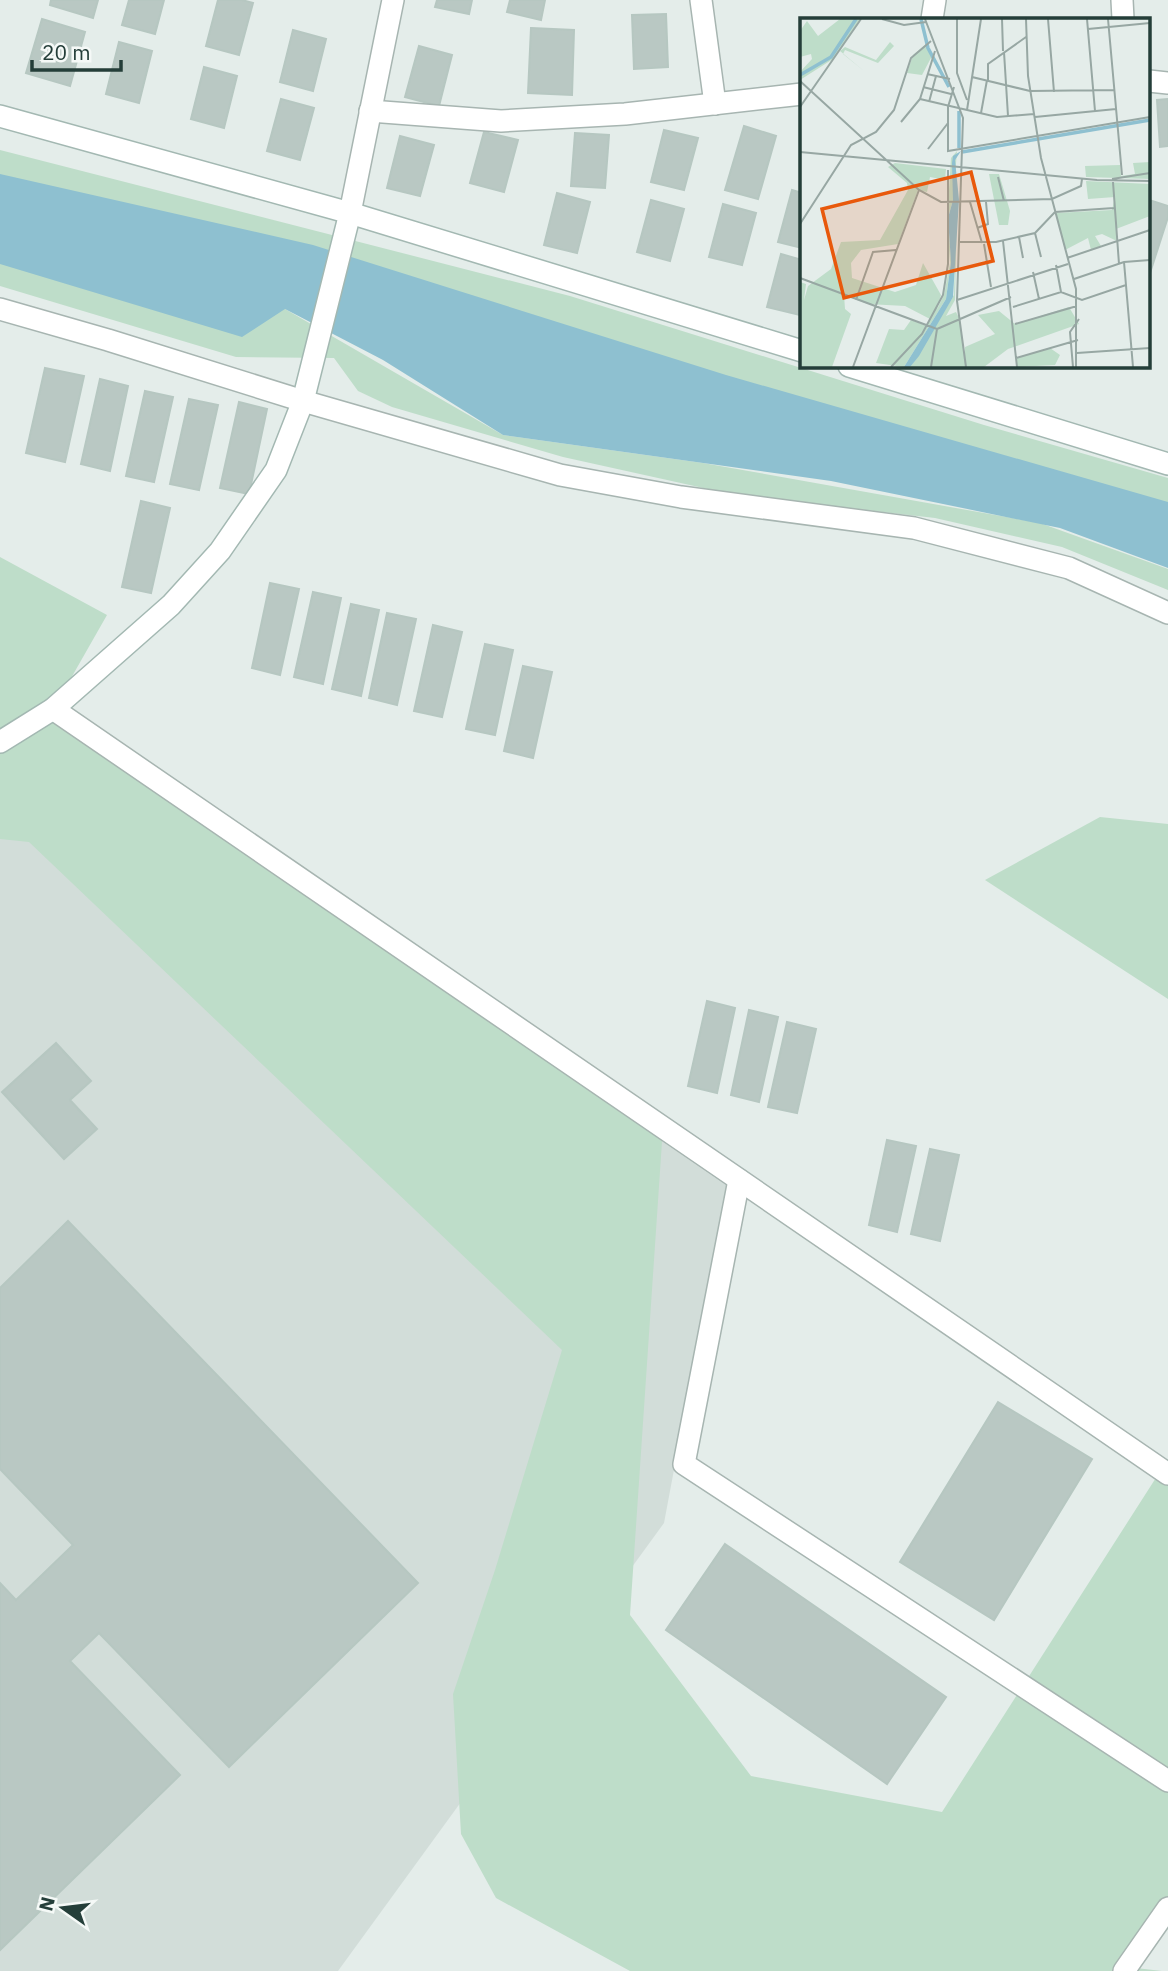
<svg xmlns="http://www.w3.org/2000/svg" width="1168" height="1971" viewBox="0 0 1168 1971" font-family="'IBM Plex Sans',sans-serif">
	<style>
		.built { fill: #d2ddd9 }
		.green { fill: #beddc9 }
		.water { fill: #8ec0d0 }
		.building { fill: #b9c8c3; stroke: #b6c7c1; stroke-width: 2 }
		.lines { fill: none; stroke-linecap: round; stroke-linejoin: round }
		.street-casing { stroke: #a7b5b1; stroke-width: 24 }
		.secondary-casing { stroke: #a3b8b2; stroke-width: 24 }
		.street { stroke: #fff; stroke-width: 21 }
		.secondary { stroke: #fff; stroke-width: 21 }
		.inset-river { fill: none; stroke: #8ec0d0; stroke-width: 3.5 }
		.inset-road { fill: none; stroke: #97a7a3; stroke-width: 2 }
		.view { fill: #e8590c; fill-opacity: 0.15; stroke: #e8590c; stroke-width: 3.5 }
		.inset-edge { fill: none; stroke: #243e39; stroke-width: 3.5 }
	</style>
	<rect width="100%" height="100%" fill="#e4edea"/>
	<polygon class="built" points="62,730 727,1186 664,1523 338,1971 0,1971 0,771"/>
	<g class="green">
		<polygon points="0,150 570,296 984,425 1168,478 1168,504 0,183"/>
		<polygon points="0,251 285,309 503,435 703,463 1040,523 1168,569 1168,590 1062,547 935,518 735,495 563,457 392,407 358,391 334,358 236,357 0,286"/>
		<polygon points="0,557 107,615 54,708 663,1127 630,1615 751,1776 942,1812 1168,1459 1168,1906 1127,1967 1162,1971 630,1971 496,1898 461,1834 453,1694 495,1570 562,1350 29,842 0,839"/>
		<polygon points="1100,817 1168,824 1168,999 985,880"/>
	</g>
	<polygon class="water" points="0,174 313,245 726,375 1168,502 1168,568 1060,528 831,481 503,435 383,360 285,309 242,337 0,264"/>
	<g class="building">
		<polygon points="51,0 98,0 93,18 50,5"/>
		<polygon points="129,0 164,0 155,34 122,25"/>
		<polygon points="218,0 242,0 253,3 239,55 206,46"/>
		<polygon points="437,0 472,0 469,14 435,7"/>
		<polygon points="510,0 545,0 541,20 507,12"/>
		<polygon points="666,14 668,67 634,69 632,15"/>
		<polygon points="42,19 85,32 70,86 26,73"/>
		<polygon points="531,28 574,30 572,95 528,93"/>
		<polygon points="293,30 326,39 313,91 280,82"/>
		<polygon points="119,42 152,51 139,103 106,94"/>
		<polygon points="419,46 452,55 439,106 405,97"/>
		<polygon points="204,67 237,76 224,128 191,119"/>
		<polygon points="281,99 314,108 300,160 267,151"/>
		<polygon points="1168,99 1168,146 1160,147 1157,100"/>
		<polygon points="744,126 776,136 758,199 725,190"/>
		<polygon points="664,130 698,138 684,190 651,182"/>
		<polygon points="484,132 518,140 504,192 470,183"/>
		<polygon points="575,133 609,135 605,188 571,186"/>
		<polygon points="400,136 434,145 420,196 387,188"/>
		<polygon points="792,190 802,193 802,248 778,242"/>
		<polygon points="557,193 590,202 577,253 544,245"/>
		<polygon points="651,200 684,209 670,261 637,252"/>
		<polygon points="1149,200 1168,206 1168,217 1149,276"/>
		<polygon points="723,204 756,213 742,265 709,257"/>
		<polygon points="781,254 802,260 800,315 767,307"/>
		<polygon points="45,368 84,376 65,462 26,453"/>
		<polygon points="100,379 128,386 110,471 81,464"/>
		<polygon points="145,391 173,397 154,482 126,476"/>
		<polygon points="189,399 218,405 199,490 170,484"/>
		<polygon points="239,402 267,409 249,494 220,488"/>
		<polygon points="141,501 170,508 151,593 122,587"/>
		<polygon points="270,583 299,589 280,675 252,668"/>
		<polygon points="313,592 341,598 323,684 294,677"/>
		<polygon points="351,604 379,610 361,696 332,689"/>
		<polygon points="387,613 416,619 397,705 369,698"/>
		<polygon points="433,625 462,632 442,717 414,711"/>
		<polygon points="485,644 513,650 495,735 466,729"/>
		<polygon points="523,666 552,672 533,758 504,751"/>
		<polygon points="707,1001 735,1008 717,1093 688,1086"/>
		<polygon points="749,1010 778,1017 759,1102 731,1095"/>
		<polygon points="787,1022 816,1029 797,1113 768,1107"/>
		<polygon points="56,1043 91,1081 70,1100 97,1129 64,1159 2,1092"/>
		<polygon points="887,1140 916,1146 897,1232 869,1225"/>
		<polygon points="930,1149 959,1155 940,1241 911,1234"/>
		<polygon points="68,1221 418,1583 229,1767 99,1633 70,1661 180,1775 0,1950 0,1583 16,1600 73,1545 0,1469 0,1288"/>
		<polygon points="998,1402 1092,1459 994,1620 900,1562"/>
		<polygon points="725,1544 946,1697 887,1784 666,1630"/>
	</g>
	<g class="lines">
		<defs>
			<g id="street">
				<polyline points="701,0 715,104"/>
				<polyline points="1122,0 1123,19"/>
				<polyline points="932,19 935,0"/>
				<polyline points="1149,81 1168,83"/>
				<polyline points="370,111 501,121 625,114 802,94"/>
				<polyline points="350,213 393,0"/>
				<polyline points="0,309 108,340 303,401 560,475 681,497 914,528 1069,568 1168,613"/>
				<polyline points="53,709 1168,1474"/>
				<polyline points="739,1180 684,1464 1168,1781"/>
				<polyline points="1124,1971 1168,1908"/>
			</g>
			<g id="secondary">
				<polyline points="0,116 350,213 802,351"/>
				<polyline points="849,366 1168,464"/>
				<polyline points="0,742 53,709 171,605 220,551 276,470 303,401 350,213"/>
			</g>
		</defs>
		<use href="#street" class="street-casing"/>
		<use href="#secondary" class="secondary-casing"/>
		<use href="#street" class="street"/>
		<use href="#secondary" class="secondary"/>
	</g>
	<g transform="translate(800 18)">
		<rect width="350" height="350" fill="#e4edea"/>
		<path d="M40,1H60L33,41L0,62V54L12,41L11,36L0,39V13L7,3L18,18ZM90,24L94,28L78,45L45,32L43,36L64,53L40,33L45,29L76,42ZM126,26L132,38L122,57L107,55L113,37ZM157,133L153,182L148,200L151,243L146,281L104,349L76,345L89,311L104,312L111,302L127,308L130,301L105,288L68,286L44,277L45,291L51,296L32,349H0V264L6,266L4,282L8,268L31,251L41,224L80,222L108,172L107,165L88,149L95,145L146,151L145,162L130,159L127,174L118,172L98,226L61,232L51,245L52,260L95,274L116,267L123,245L141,277L137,291L144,277L150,245L147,205L151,140ZM350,144V161L286,159L285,148L320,147L321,158L335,156L333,145ZM158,153L155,282L146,298L156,294L160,302L165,340V329L195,316L178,297L199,293L215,306L269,289L279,306L208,331L184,349H110L154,277ZM189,156H199L210,193L208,207H199ZM286,163L350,166V198L316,211L317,223L302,216L295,218L301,228L291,232L288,220L265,232L256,195L312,192L315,179L288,181ZM250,330L260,337L255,347L217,349L216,340Z" fill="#beddc9"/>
		<path d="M161,133L155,142L159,182L153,279L119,338L110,349H104L146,281L151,244L148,200L153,182L152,145L153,138Z" fill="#8ec0d0"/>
		<path class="inset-river" d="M121,1L128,30L149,69M0,57L31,39L56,1M159,130V93M162,134L350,102"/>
		<path class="inset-road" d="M82,1L104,7L126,4M125,1L163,100L157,283L166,349M157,1V55L167,82M202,1L203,33M226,1L228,58L241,140L276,271V349M248,1L254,74M287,1L295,93M308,1L322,157M288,11L350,5M204,34L208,98M127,56L150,61M172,59L230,73M188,62V46L226,19M0,63L119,172L141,184L252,181L281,168L282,161M123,69L151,76M154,69L148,89V133L350,99M230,73L314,72M120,81L197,99L234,96M129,84L136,58M0,89L61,1M167,92L181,1M181,95L187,62M235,99L316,91M101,104L120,81L135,33M128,131L148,105M0,134L297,162L350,163M198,159L204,183M312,161L350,155M313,164L319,246M170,184L182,225M0,206L51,127L76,114L94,92L111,40L131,23M177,210L188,206L186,184M235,215L241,239M219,219L223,240M203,223L217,349M160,224H196L235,215L255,194L314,190M184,226L191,269M267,240L350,212M324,244L333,349M256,247L261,274M233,254L239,281M0,260L137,311M274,261L324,244L350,242M56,282L73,234L96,232M157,282L268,246M213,289L261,274L282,282L326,267M215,306L277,288M137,311L211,279M277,335L350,330M216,340L278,322M53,349L119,172M91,349L122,316L143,277L148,246V152M131,349L137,311M273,349L270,314L279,301"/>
		<path class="view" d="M171,154L193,243L44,280L22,191Z"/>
		<rect width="350" height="350" class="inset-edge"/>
	</g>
	<g transform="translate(63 1908) rotate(284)" stroke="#f5f9f7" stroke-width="5" paint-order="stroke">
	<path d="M0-5L12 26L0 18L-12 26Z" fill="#243e39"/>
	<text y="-10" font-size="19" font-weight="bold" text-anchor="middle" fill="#243e39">N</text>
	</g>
	<path d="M32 60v10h89v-10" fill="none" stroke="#243e39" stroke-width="3.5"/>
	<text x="42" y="60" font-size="21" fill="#243e39" stroke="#f5f9f7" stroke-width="5" paint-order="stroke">20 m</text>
</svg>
